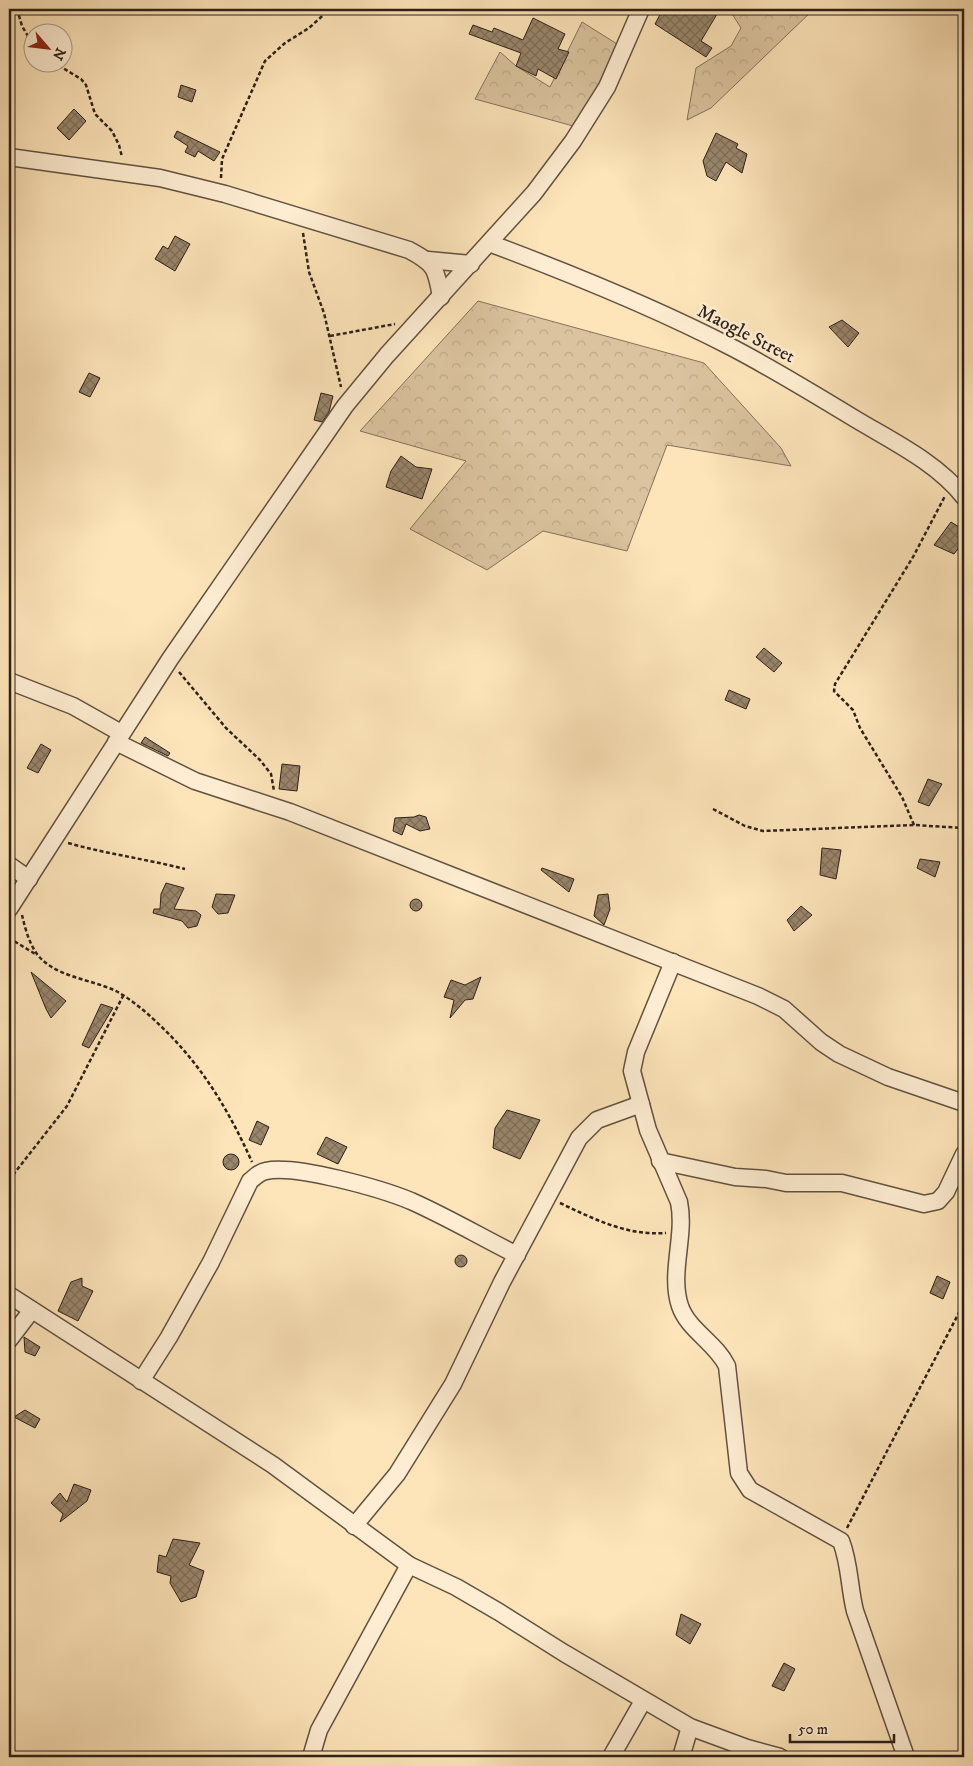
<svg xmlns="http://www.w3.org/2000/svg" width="973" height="1766" viewBox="0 0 973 1766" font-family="'IM FELL DW Pica',serif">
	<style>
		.forest { fill: url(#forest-crowns); stroke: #84725b }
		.building { fill: url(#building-cross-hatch); stroke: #2d2118 }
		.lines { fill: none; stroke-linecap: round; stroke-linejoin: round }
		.minor-casing { stroke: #615240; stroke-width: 19 }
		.path { stroke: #2d2118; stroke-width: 2.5; stroke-dasharray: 4 2.5; stroke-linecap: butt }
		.minor { stroke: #feedd2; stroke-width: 16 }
		.labels { text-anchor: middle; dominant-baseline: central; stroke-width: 5; stroke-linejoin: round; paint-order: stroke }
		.street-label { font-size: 19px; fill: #2d2118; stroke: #feedd2 }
	</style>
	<defs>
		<pattern id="forest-crowns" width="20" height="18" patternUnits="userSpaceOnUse" patternTransform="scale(1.25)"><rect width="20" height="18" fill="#dac39e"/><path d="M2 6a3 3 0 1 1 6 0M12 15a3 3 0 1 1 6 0" fill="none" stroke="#bba787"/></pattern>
		<pattern id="building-cross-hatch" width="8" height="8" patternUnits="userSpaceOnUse" patternTransform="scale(1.25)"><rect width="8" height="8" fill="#99866c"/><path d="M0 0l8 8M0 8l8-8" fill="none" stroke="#7d6d58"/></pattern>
	</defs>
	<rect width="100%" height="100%" fill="#fde4b9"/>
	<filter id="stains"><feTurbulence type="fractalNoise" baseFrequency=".004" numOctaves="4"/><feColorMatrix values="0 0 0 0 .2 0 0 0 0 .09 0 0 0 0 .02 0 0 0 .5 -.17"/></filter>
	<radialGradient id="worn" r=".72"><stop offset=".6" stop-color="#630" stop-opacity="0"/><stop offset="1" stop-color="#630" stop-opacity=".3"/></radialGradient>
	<g class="forest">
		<polygon points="729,9 814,9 711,108 687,120 696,68 731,46 741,28"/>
		<polygon points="582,22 625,49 584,129 475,99 500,52 516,66 550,87"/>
		<polygon points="478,301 704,363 781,448 791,466 667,445 627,551 543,531 487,570 410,529 466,461 360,431"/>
	</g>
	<g class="building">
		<polygon points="663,9 720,9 701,41 712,48 706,57 655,24"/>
		<polygon points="533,18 565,34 558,49 569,52 556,79 538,69 536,76 516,66 521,53 469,34 473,25 492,32 494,28 523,40"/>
		<polygon points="181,85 196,90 192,102 178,97"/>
		<polygon points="74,109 86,121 69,140 57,128"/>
		<polygon points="177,131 220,152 214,161 198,151 195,157 185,152 188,146 174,137"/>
		<polygon points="716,133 738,144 736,148 747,154 742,173 726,162 716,181 707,176 703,161"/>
		<polygon points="175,236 190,244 175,271 155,259 163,246 168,249"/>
		<polygon points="842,320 859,333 848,347 829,327"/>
		<polygon points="89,373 100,378 90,397 79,392"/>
		<polygon points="321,393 333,396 329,412 322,422 314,420"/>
		<polygon points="401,456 416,467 432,469 422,499 386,487 391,471"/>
		<polygon points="951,522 964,530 964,541 954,554 934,545"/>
		<polygon points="764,648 782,663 774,672 756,657"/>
		<polygon points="729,690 750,699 746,709 725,700"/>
		<polygon points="145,737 170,753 168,756 141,743"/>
		<polygon points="41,744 51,750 38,773 27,768"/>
		<polygon points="282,764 300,766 297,791 279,789"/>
		<polygon points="928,779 942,784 929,806 918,802"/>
		<polygon points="419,815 426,817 430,829 420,831 406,824 402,835 393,831 395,818 414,817"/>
		<polygon points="822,848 841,850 836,879 820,875"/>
		<polygon points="920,859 940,862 935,877 917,868"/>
		<polygon points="542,868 574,879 569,892 541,870"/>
		<polygon points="166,883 184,888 174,909 196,911 201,915 197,926 188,928 182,921 153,913 154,909 160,909 161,894"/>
		<polygon points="216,894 235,895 228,913 218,914 212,907"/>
		<polygon points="608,894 610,909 604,925 594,916 598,895"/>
		<circle cx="416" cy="905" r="6"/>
		<polygon points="801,906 812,915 794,931 787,920"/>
		<polygon points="31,972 66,1001 51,1018 46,1009"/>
		<polygon points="481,977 473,999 465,1000 450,1018 454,1000 444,997 451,980 465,985"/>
		<polygon points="101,1004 113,1008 89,1048 82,1045"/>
		<polygon points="507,1110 540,1120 520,1159 493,1148 495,1128"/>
		<polygon points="257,1121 269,1127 261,1145 249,1140"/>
		<polygon points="326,1137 347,1147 338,1164 317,1154"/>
		<circle cx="231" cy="1162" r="8"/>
		<circle cx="461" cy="1261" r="6"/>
		<polygon points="937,1276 950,1282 943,1299 930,1293"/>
		<polygon points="82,1278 82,1286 93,1291 78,1321 58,1311 71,1282"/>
		<polygon points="24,1337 40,1347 35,1356 25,1352"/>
		<polygon points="25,1410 40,1419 35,1428 14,1417"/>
		<polygon points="74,1484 91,1490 87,1501 60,1522 63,1514 51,1503 60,1493 67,1502"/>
		<polygon points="173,1539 200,1543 189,1565 204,1571 196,1597 181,1602 170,1583 171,1576 157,1572 159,1555 166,1557"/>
		<polygon points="681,1614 701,1624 690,1644 676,1635"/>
		<polygon points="784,1663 795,1669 784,1691 772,1686"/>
	</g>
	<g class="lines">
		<defs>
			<g id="minor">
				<path d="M9,157L160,178L225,194L409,250C435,264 436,268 441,297"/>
				<path d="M489,243C572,274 654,307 733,348C775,370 816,395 857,420C894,442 937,463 964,497"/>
				<polyline points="428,260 471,264"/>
				<polyline points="9,681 73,706 121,733"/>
				<polyline points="116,742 195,781 290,812 758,996 784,1009 821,1042 839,1054 888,1077 964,1103"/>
				<polyline points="9,865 29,879"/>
				<polyline points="9,909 170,659 345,406 387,355 534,193 573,141 607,87 641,9"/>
				<path d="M673,962L636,1052L632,1071L648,1130L679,1202C686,1236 669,1273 680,1306C688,1330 716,1343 727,1366L739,1473L750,1490L841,1541C850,1564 849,1587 855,1611L906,1757"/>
				<polyline points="660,1161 735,1177 766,1179 786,1183 842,1183 924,1204 938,1201 946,1192 964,1154"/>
				<polyline points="9,1295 273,1465 409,1565 456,1587 499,1612 564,1653 690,1727 747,1748 780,1757"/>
				<polyline points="9,1340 32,1310"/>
				<path d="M141,1381L169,1337L211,1262L250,1181C255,1177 259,1172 266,1171C295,1164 382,1189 411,1201C447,1217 481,1237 517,1255"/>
				<polyline points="354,1526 397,1474 453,1384 502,1282 579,1138 597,1120 641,1104"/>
				<polyline points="311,1757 319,1730 409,1565"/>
				<polyline points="611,1757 643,1701"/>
				<polyline points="681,1757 690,1727"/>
			</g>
		</defs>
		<use href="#minor" class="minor-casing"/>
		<g class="path">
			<polyline points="17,9 22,26 32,43"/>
			<polyline points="53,62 81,79 86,85 95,114 112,131 119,145 122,157"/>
			<polyline points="221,178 222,159 265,61 285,43 309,28 330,9"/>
			<polyline points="303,233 309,272 324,313 341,387"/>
			<polyline points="330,336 395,324"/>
			<polyline points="179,672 226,728 260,760 271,774 274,791"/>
			<polyline points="713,809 745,826 763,831 914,825 964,828"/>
			<polyline points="914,825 902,797 860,728 853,710 834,691 835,684 913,557 945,496"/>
			<path d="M68,843C107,854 146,859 185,869"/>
			<path d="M22,915C25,928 29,943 37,954C54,977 91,979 116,991C127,997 140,1007 150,1016C197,1058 226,1104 252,1162"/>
			<polyline points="9,938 37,955"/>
			<polyline points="9,1180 67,1106 123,996"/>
			<path d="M560,1203C594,1219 627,1236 666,1233"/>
			<polyline points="847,1528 964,1303"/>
		</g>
		<use href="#minor" class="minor"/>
	</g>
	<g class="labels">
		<g class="street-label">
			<text transform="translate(746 334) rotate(27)">Maogle Street</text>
		</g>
	</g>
	<rect width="973" height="1766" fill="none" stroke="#fde4b9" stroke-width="30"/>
	<rect x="10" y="10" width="953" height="1746" fill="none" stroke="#2d2118" stroke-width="2.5"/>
	<rect x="15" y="15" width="943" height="1736" fill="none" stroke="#2d2118"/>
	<g transform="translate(48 48) rotate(118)"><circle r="24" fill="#feedd2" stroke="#aa9b88"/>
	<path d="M0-4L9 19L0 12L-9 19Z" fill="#8f2418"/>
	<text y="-8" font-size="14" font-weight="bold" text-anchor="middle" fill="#2d2118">N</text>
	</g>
	<path d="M790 1734v8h104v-8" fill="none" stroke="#2d2118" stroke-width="2.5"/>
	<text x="798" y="1734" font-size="15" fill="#2d2118" stroke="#feedd2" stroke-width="4" paint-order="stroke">50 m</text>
	<rect width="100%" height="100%" filter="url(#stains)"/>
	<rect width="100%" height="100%" fill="url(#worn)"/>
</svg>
